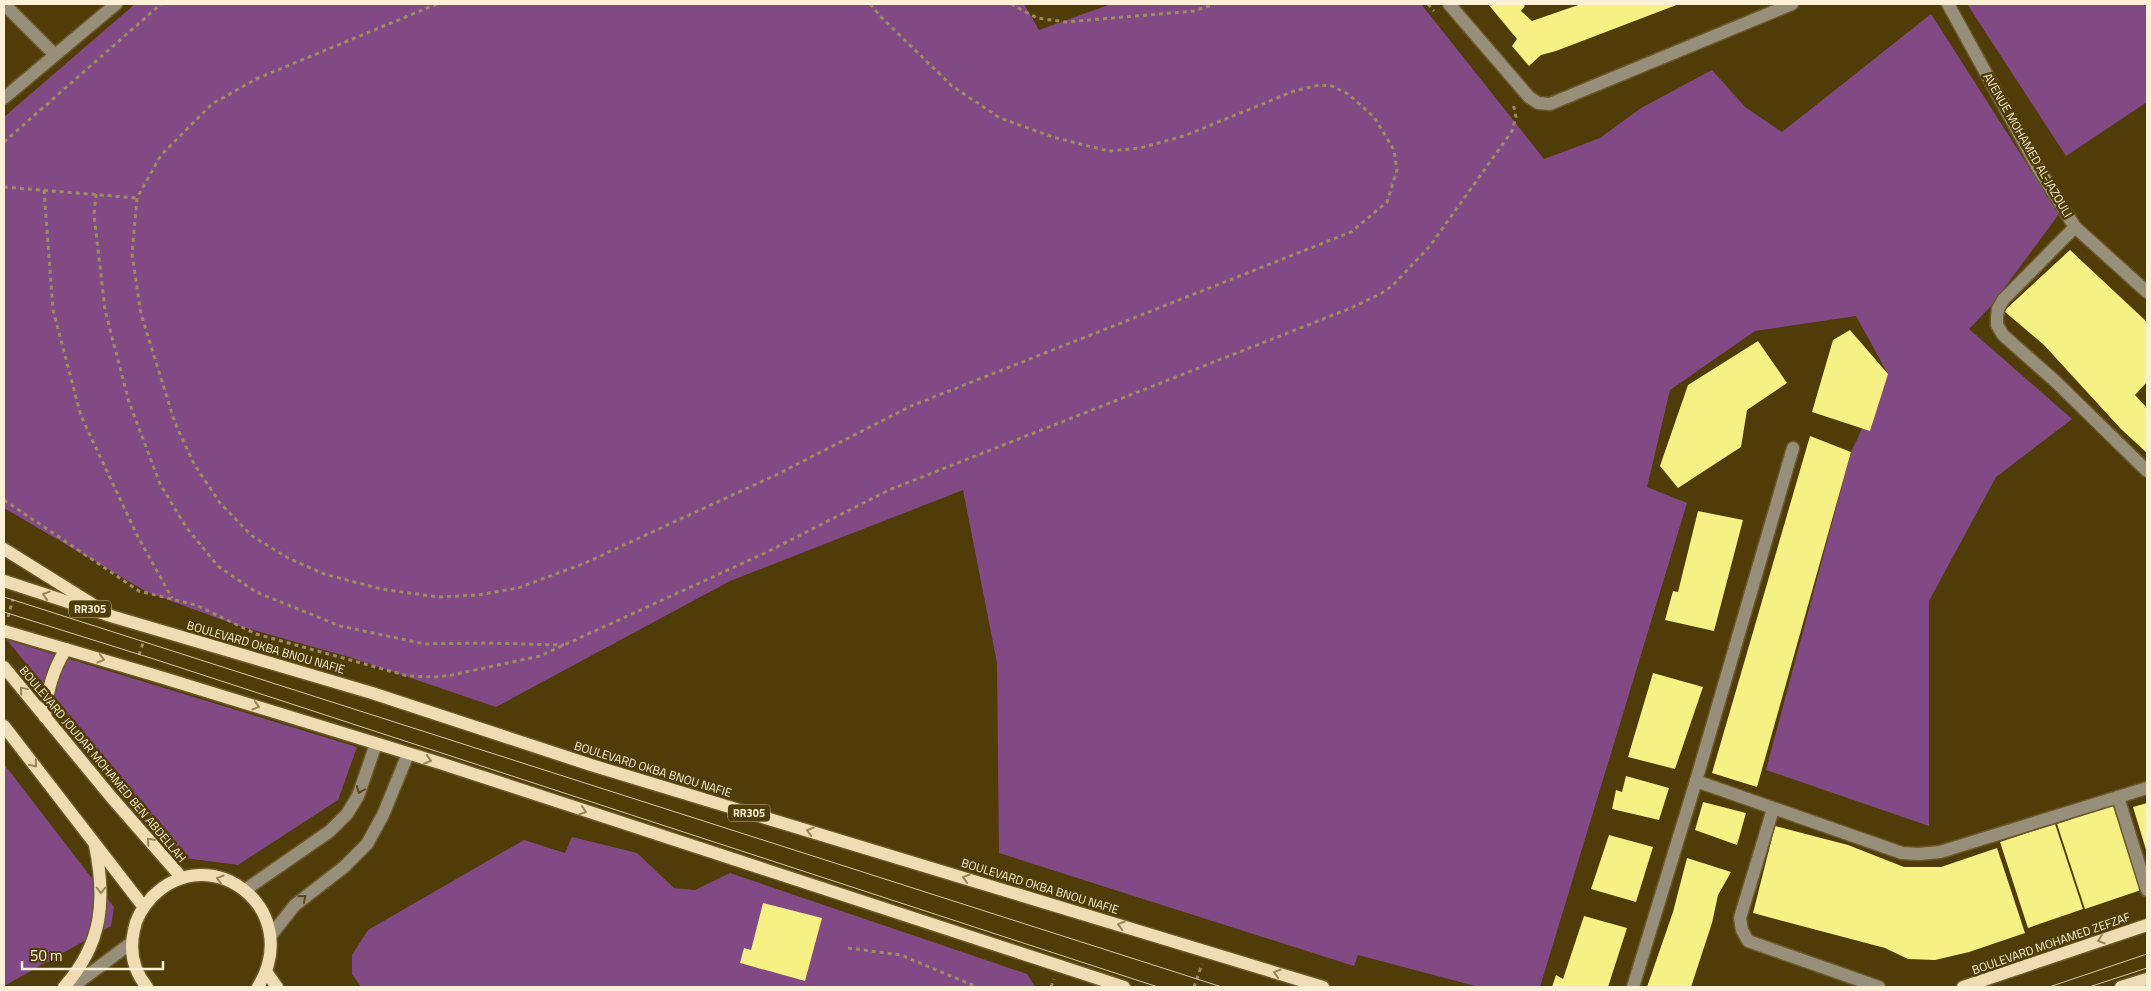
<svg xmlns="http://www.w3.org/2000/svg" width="2151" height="991" viewBox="0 0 2151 991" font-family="'Titillium Web',sans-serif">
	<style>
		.green { fill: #824a85 }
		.building { fill: #f7f084 }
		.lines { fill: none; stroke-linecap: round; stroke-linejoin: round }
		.minor-casing { stroke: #6c592a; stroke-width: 15 }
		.major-casing { stroke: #6c592a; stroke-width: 15 }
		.path { stroke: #9c8b63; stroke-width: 3; stroke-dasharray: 4 4; stroke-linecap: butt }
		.minor { stroke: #988f7a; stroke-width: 12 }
		.major { stroke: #f0dcb2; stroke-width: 12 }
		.tram { stroke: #d5c8a9; stroke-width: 1 }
		.oneway { stroke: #988455 }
		.oneway2 { stroke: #5b481a }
		.labels { text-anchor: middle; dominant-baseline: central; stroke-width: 5; stroke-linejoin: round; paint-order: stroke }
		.shield { fill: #503c09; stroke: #c8ba99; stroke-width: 1 }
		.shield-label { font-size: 11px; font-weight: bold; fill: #fcf0d7 }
		.street-label { font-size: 12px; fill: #fcf0d7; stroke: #503c09 }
	</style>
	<rect width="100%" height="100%" fill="#503c09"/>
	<g class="green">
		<polygon points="135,4 1024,4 1039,30 1111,4 1421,4 1544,159 1600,138 1641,108 1712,70 1745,107 1782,132 1931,14 2059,214 1991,306 1969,329 2072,419 1996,477 1929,601 1929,826 1766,770 1851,452 1888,374 1856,316 1755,331 1670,390 1647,487 1687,503 1540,987 1479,987 1358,955 1354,966 999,853 997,663 963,490 730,581 496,707 349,657 239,626 147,592 4,508 4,117"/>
		<polygon points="1967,4 2147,4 2147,102 2066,156"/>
		<polygon points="7,640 357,747 338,800 238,865 185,858"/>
		<polygon points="4,764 114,907 111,926 4,986"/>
		<polygon points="572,837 637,853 674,888 695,890 730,873 1027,974 1035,987 361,987 352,974 352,955 368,930 524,840 565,853"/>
	</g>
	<g class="building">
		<polygon points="1488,4 1523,4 1525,6 1521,11 1532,21 1581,4 1679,4 1556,51 1541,55 1529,66 1512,46 1517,39"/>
		<polygon points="2070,250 2147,322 2147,382 2135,395 2147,408 2147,453 2121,429 2044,345 2004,311"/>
		<polygon points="1850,330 1888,374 1870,431 1812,412 1833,340"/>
		<polygon points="1758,341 1787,383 1747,410 1741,447 1678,488 1660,466 1688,385"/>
		<polygon points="1810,436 1851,452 1757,787 1712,773"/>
		<polygon points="1698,511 1743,520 1714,631 1665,620 1673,591 1678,592"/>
		<polygon points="1653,673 1703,687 1675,769 1628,757"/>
		<polygon points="1626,776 1669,788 1659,820 1612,809 1616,790 1622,792"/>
		<polygon points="1703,802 1746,813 1737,845 1695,830"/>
		<polygon points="2147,803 2147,853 2133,807"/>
		<polygon points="2113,805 2141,890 2085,909 2057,824"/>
		<polygon points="2055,824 2083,909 2028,928 2000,842"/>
		<polygon points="1775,826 1848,845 1904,867 1941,867 1997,848 2025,933 1969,952 1935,960 1908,959 1885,948 1753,913"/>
		<polygon points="1609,835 1653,847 1636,902 1591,889"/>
		<polygon points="1687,858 1731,872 1718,895 1712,923 1691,987 1647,987 1673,912"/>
		<polygon points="763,903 822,918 805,981 740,963 744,948 751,950"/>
		<polygon points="1584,916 1627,928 1608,987 1552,987 1556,975 1563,979"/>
	</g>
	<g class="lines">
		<defs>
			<g id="minor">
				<polyline points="4,4 55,55"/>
				<polyline points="1449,4 1529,97 1538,103 1550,104 1792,4"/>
				<polyline points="1948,4 2038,168 2075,227 2147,292"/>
				<polyline points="4,98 116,4"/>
				<polyline points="2075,227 2003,300 1998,309 1997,317 1997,325 2003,335 2055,381 2147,471"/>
				<polyline points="1696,781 1902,853 1919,854 1940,852 2147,788"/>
				<polyline points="2118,797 2147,890"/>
				<polyline points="1773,809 1740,918 1742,930 1748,941 1879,987"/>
				<polyline points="245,890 330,831 347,814 358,796 376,744"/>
				<polyline points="271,935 295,905 344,867 367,844 383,815 408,754"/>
				<polyline points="72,987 131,943"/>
				<polyline points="1633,987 1696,781 1793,448"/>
			</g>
			<g id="major">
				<polyline points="4,549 97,607"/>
				<polyline points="4,581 114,617 372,693 591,765 1323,987"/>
				<polyline points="4,631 157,676 440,763 1124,987"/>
				<polyline points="4,667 112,798 182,878"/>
				<path d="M45,717C47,692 52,671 66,649"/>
				<polyline points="4,726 143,906"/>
				<polyline points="267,973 277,987"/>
				<path d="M64,987C103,943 106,900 95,845"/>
				<path d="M147,987C133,970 129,952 134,930C136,917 143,907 152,897C211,837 305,910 258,987"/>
				<polyline points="1963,987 2147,925"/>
				<polyline points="2121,987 2147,979"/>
			</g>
		</defs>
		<use href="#minor" class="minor-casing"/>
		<use href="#major" class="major-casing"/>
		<g class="path">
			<polyline points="437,4 256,79 212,104 161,155 137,198 132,254 141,314 175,423 194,464 220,503 252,536 288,558 324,574 381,589 438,597 478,595 518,588 585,563 778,474 911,406 1351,232 1387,202 1397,170 1394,150 1374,117 1348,94 1332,86 1319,85 1294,91 1184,136 1140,148 1109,151 1056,138 1000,118 952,86 880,16 870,4"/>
			<polyline points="1011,4 1037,18 1066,22 1194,11 1215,4"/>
			<polyline points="1428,4 1434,11"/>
			<polyline points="4,142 161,4"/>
			<polyline points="4,187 137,198"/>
			<polyline points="44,190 53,310 81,416 137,535 172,598"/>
			<polyline points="96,194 94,215 105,310 129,402 160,484 186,527 218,566 256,592 340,626 425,644 485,643 564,645"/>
			<polyline points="4,500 139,591 196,605 256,634 408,676 435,677 452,675 540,656 765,553 889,490 1351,308 1382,293 1393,285 1430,246 1512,131 1516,117 1513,103"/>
			<polyline points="8,617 13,599"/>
			<polyline points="139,655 144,640"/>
			<polyline points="848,948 901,955 977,987"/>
			<polyline points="1051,987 1054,979"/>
			<polyline points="1194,987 1202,964"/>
		</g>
		<use href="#minor" class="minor"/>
		<use href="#major" class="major"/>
		<g class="tram">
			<polyline points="4,597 1222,987"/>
			<polyline points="4,612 157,660 1158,987"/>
			<polyline points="2049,987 2147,954"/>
			<polyline points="2089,987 2147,968"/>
		</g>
	</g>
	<defs><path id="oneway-chevron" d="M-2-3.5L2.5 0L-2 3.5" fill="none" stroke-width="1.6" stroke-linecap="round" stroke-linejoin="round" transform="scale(1.25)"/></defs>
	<g class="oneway">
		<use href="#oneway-chevron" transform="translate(46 595) rotate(-162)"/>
		<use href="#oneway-chevron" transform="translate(101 659) rotate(16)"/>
		<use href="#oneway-chevron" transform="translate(23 690) rotate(-130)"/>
		<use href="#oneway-chevron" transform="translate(256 706) rotate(17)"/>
		<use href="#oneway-chevron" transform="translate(428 760) rotate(17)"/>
		<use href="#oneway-chevron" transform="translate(34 764) rotate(52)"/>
		<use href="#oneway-chevron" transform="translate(583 811) rotate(18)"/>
		<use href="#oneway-chevron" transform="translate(810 831) rotate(-163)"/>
		<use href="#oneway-chevron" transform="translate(150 841) rotate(-131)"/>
		<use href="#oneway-chevron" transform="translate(966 878) rotate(-163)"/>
		<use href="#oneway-chevron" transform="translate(220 879) rotate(-164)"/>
		<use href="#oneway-chevron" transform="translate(101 890) rotate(90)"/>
		<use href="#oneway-chevron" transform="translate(1121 925) rotate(-163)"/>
		<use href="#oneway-chevron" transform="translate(2101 940) rotate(161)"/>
		<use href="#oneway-chevron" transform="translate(1277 973) rotate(-163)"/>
	</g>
	<g class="oneway2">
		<use href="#oneway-chevron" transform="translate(360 790) rotate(111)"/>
		<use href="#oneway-chevron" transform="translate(303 898) rotate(-40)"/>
	</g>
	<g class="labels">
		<g class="shield">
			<rect x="69" y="600.5" width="42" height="17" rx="4"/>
			<rect x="728" y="804.5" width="42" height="17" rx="4"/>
		</g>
		<g class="shield-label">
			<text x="90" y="609">RR305</text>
			<text x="749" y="813">RR305</text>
		</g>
		<g class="street-label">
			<text transform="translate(2028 145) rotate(60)">AVENUE MOHAMED AL-JAZOULI</text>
			<text transform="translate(266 647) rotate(16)">BOULEVARD OKBA BNOU NAFIE</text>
			<text transform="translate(103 764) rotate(50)">BOULEVARD JOUDAR MOHAMED BEN ABDELLAH</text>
			<text transform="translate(653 769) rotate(17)">BOULEVARD OKBA BNOU NAFIE</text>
			<text transform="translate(1040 886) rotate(17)">BOULEVARD OKBA BNOU NAFIE</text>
			<text transform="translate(2051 943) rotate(-19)">BOULEVARD MOHAMED ZEFZAF</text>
		</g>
	</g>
	<rect width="2151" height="991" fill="none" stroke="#fcf0d7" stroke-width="10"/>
	<path d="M22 961v8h141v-8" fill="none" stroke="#fcf0d7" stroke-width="2.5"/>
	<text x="30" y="961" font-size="15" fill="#fcf0d7" stroke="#503c09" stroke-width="4" paint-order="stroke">50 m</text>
</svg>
